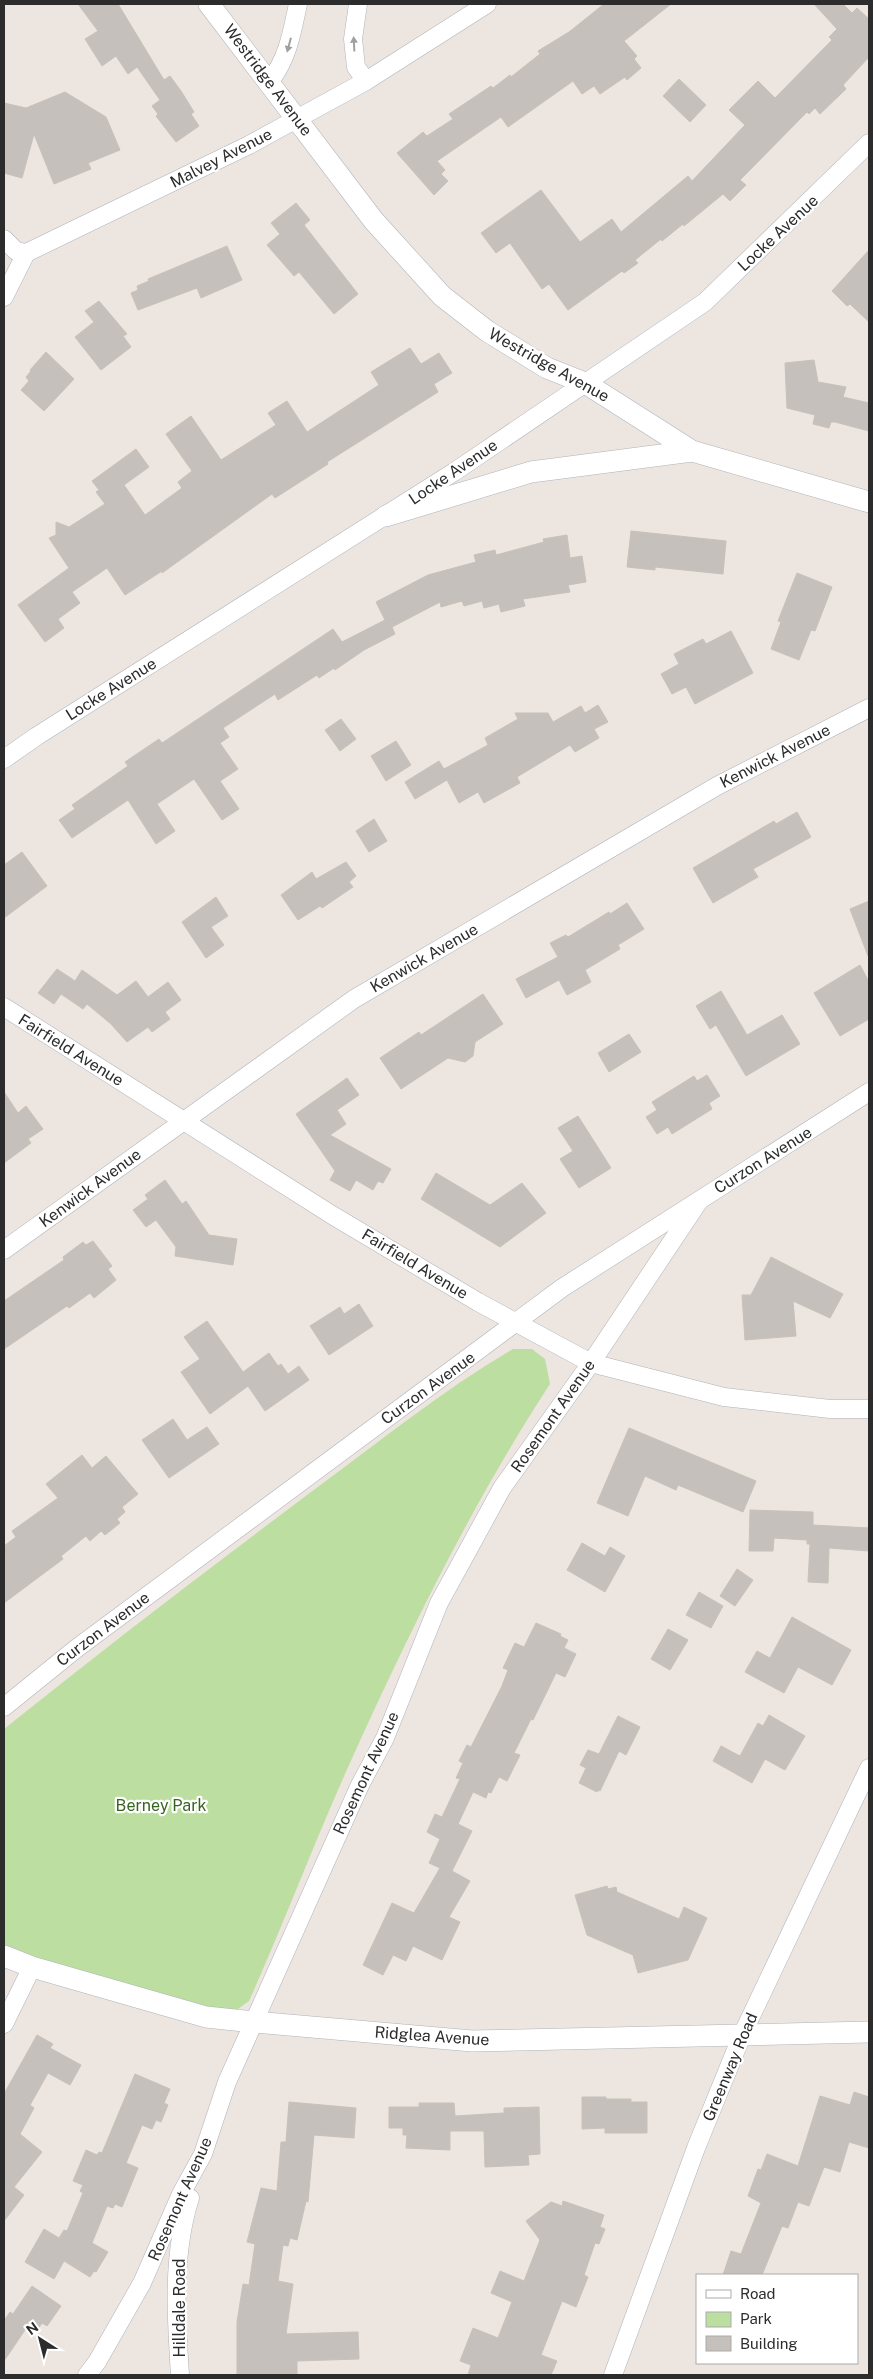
<svg xmlns="http://www.w3.org/2000/svg" width="873" height="2379" viewBox="0 0 873 2379" font-family="'Public Sans',sans-serif">
	<style>
		.green { fill: #bddea1 }
		.building { fill: #c5c0bb; stroke: #c8c1b9 }
		.lines { fill: none; stroke-linecap: round; stroke-linejoin: round }
		.minor-casing { stroke: #b0b3bb; stroke-width: 19 }
		.tertiary-casing { stroke: #b0b3bb; stroke-width: 22 }
		.minor { stroke: #fff; stroke-width: 18 }
		.tertiary { stroke: #fff; stroke-width: 21 }
		.oneway { fill: #a0a0a0 }
		.labels { text-anchor: middle; dominant-baseline: central; stroke-width: 4.5; stroke-linejoin: round; paint-order: stroke }
		.street-label { font-size: 16px; fill: #2c2c2c; stroke: #fff }
		.park-label { font-size: 16px; fill: #376421; stroke: #fff }
	</style>
	<rect width="100%" height="100%" fill="#ece5e0"/>
	<path class="green" d="M513,1349H532L545,1359L550,1384C472,1504 408,1634 349,1765C314,1843 284,1923 249,2001L238,2009H218L160,1995L4,1951V1729C106,1647 210,1568 315,1489C380,1441 443,1390 513,1349Z"/>
	<g class="building">
		<polygon points="78,4 118,4 164,80 170,76 181,91 194,112 191,114 199,126 176,142 156,116 158,114 152,106 160,100 137,67 128,74 116,56 102,66 85,39 98,31"/>
		<polygon points="604,4 671,4 624,41 637,56 634,59 641,68 627,80 625,77 600,94 594,86 582,94 573,81 508,127 501,117 437,161 445,170 441,174 448,181 434,195 397,153 423,132 427,136 453,119 449,114 491,86 493,88 510,75 511,77 540,54 538,51 569,32"/>
		<polygon points="814,4 843,4 852,13 857,8 869,19 869,57 843,85 846,89 820,114 815,108 809,114 807,112 740,180 746,185 730,201 723,194 684,226 683,224 662,241 661,239 635,260 638,263 624,273 622,271 568,310 549,284 542,289 510,243 496,253 481,233 541,190 580,242 612,219 621,232 688,176 692,181 745,125 729,110 758,81 775,98 832,40 829,37 837,29"/>
		<polygon points="679,79 706,105 690,122 663,96"/>
		<polygon points="65,92 106,117 120,150 88,163 91,169 54,184 34,134 22,178 4,173 4,103 26,108"/>
		<polygon points="296,203 310,220 304,225 358,294 334,314 299,272 294,276 267,245 280,234 271,223"/>
		<polygon points="227,246 242,280 201,298 197,288 138,310 131,293 138,290 137,286 149,281 148,279"/>
		<polygon points="869,250 869,322 850,304 847,306 832,291"/>
		<polygon points="99,301 127,334 123,336 131,347 101,370 75,337 94,322 85,311"/>
		<polygon points="410,348 421,364 439,353 452,373 434,384 438,392 327,462 328,464 275,498 272,494 162,573 162,571 125,595 107,568 72,592 80,603 58,619 64,628 45,642 18,605 69,568 49,538 56,535 56,522 69,527 105,504 96,492 99,490 92,481 136,449 149,467 124,485 145,515 182,488 178,482 192,471 166,434 191,416 221,460 276,425 268,413 287,401 307,432 379,385 371,372"/>
		<polygon points="46,352 74,379 44,411 21,390 29,381 26,377 31,371 30,370"/>
		<polygon points="814,360 818,382 846,387 843,397 869,403 869,431 835,422 831,422 829,428 813,424 815,415 787,408 785,363"/>
		<polygon points="631,531 726,541 723,574 655,567 655,570 627,567"/>
		<polygon points="567,535 570,558 582,556 586,582 568,585 570,592 523,599 525,606 501,612 499,604 484,608 482,601 464,606 462,601 441,607 440,602 392,627 395,634 364,650 335,670 334,668 319,678 317,675 278,700 275,694 223,728 229,737 220,743 238,769 220,781 239,809 222,820 194,779 157,804 175,831 156,844 128,800 72,838 59,820 75,809 72,805 128,766 125,762 159,739 162,743 333,629 342,642 385,620 376,602 428,575 476,562 474,555 495,550 496,555 544,542 543,539"/>
		<polygon points="797,573 832,587 815,631 811,630 799,660 771,649 781,622 778,621"/>
		<polygon points="731,631 753,673 695,704 686,687 672,694 661,674 679,664 674,654 703,639 706,644"/>
		<polygon points="598,705 608,722 594,729 599,738 575,752 570,745 517,777 520,783 484,803 478,792 459,803 447,780 415,799 405,782 439,761 444,769 488,745 485,738 518,719 515,713 548,713 553,722 581,706 585,713"/>
		<polygon points="341,719 356,739 340,751 325,730"/>
		<polygon points="396,741 411,765 386,781 371,756"/>
		<polygon points="797,812 811,837 753,869 758,877 713,903 693,868 774,821 776,824"/>
		<polygon points="374,819 387,841 369,852 356,831"/>
		<polygon points="22,852 47,886 4,918 4,865"/>
		<polygon points="346,862 356,876 349,882 353,887 322,908 320,906 298,920 281,895 312,872 316,879"/>
		<polygon points="216,897 228,916 211,927 224,945 206,958 182,922"/>
		<polygon points="869,901 869,956 868,956 850,909"/>
		<polygon points="627,903 644,929 618,945 620,949 585,970 591,982 567,995 559,980 526,998 516,979 558,957 550,943 566,935 568,937 609,912 610,914"/>
		<polygon points="860,965 869,982 869,1019 840,1036 814,993"/>
		<polygon points="57,969 75,981 82,970 117,995 136,981 148,997 168,982 181,1000 165,1012 170,1019 152,1032 148,1027 127,1042 111,1024 87,1004 83,1009 61,994 54,1004 38,993"/>
		<polygon points="721,991 747,1035 782,1015 800,1044 746,1076 716,1025 710,1029 696,1006"/>
		<polygon points="483,994 503,1024 475,1042 473,1056 465,1062 448,1058 401,1089 380,1058 419,1032 421,1035"/>
		<polygon points="629,1034 641,1052 609,1072 598,1053"/>
		<polygon points="707,1075 720,1096 709,1103 712,1109 672,1134 668,1127 657,1134 646,1117 657,1110 652,1102 694,1076 697,1081"/>
		<polygon points="347,1078 359,1095 337,1110 346,1124 330,1135 391,1169 383,1183 378,1181 373,1190 356,1180 350,1191 330,1180 335,1171 296,1114"/>
		<polygon points="4,1092 18,1113 26,1106 43,1129 28,1139 31,1143 4,1163"/>
		<polygon points="578,1116 611,1168 579,1188 560,1159 573,1151 558,1128"/>
		<polygon points="436,1173 490,1205 522,1183 546,1213 500,1247 421,1199"/>
		<polygon points="165,1180 182,1204 186,1201 209,1235 237,1239 233,1265 175,1256 176,1247 156,1220 146,1227 133,1210 148,1199 145,1195"/>
		<polygon points="93,1241 112,1266 108,1269 116,1280 94,1298 90,1293 69,1308 67,1306 4,1349 4,1301 64,1260 63,1257 83,1242 86,1245"/>
		<polygon points="771,1257 843,1294 830,1318 793,1301 796,1336 745,1340 742,1295 751,1295"/>
		<polygon points="359,1304 373,1326 329,1355 310,1326 340,1307 344,1314"/>
		<polygon points="207,1321 243,1372 269,1353 278,1366 281,1364 288,1374 299,1366 309,1380 265,1411 248,1386 210,1414 181,1372 200,1359 184,1337"/>
		<polygon points="173,1419 187,1440 207,1427 219,1444 169,1478 142,1440"/>
		<polygon points="629,1428 756,1481 743,1512 678,1485 676,1490 645,1476 628,1516 597,1503"/>
		<polygon points="82,1455 92,1468 106,1456 138,1494 122,1507 125,1512 117,1519 120,1523 105,1535 101,1531 90,1541 86,1536 61,1556 63,1559 4,1603 4,1546 16,1537 12,1531 58,1498 46,1484"/>
		<polygon points="750,1510 813,1512 813,1525 869,1528 869,1551 829,1548 828,1583 808,1582 810,1544 807,1544 807,1540 774,1538 773,1551 749,1551"/>
		<polygon points="582,1543 605,1556 610,1547 625,1556 605,1592 567,1570"/>
		<polygon points="737,1569 753,1580 735,1606 720,1596"/>
		<polygon points="699,1592 723,1606 711,1628 686,1615"/>
		<polygon points="792,1617 851,1650 832,1685 798,1667 784,1693 745,1672 757,1651 770,1658"/>
		<polygon points="536,1623 561,1634 560,1636 568,1640 564,1648 576,1654 565,1677 556,1673 533,1720 531,1719 514,1753 520,1755 507,1781 499,1777 491,1793 488,1792 486,1798 473,1792 458,1824 472,1831 452,1871 470,1881 449,1917 460,1922 442,1960 413,1946 406,1961 393,1955 383,1975 363,1965 392,1903 414,1913 440,1868 429,1863 440,1839 427,1832 435,1814 442,1817 460,1779 456,1778 463,1763 459,1761 467,1745 471,1747 502,1686 508,1670 503,1668 515,1643 524,1647"/>
		<polygon points="668,1629 688,1640 670,1670 651,1659"/>
		<polygon points="769,1715 805,1736 785,1770 765,1759 752,1783 713,1761 721,1746 740,1756 758,1723 763,1726"/>
		<polygon points="618,1716 640,1727 626,1755 619,1751 600,1791 598,1790 597,1792 579,1783 586,1768 580,1765 588,1750 599,1754"/>
		<polygon points="607,1886 608,1889 616,1887 617,1892 679,1919 684,1907 707,1918 688,1960 638,1973 633,1955 587,1935 575,1895"/>
		<polygon points="37,2035 53,2044 50,2048 81,2065 70,2085 48,2073 30,2105 34,2108 20,2134 42,2152 14,2187 24,2195 4,2221 4,2094"/>
		<polygon points="135,2074 170,2089 164,2103 168,2105 161,2122 156,2120 152,2129 142,2125 126,2163 138,2168 122,2207 115,2204 113,2208 107,2206 92,2243 108,2252 96,2272 94,2271 90,2277 64,2261 54,2279 25,2262 44,2229 59,2238 64,2230 67,2231 83,2193 80,2191 83,2185 73,2181 86,2150 97,2155 99,2152 102,2153"/>
		<polygon points="854,2092 869,2097 869,2148 849,2142 840,2172 824,2167 809,2206 798,2202 788,2228 782,2226 762,2275 723,2275 731,2251 741,2254 761,2203 748,2196 758,2169 761,2170 767,2154 798,2166 820,2096 850,2105"/>
		<polygon points="582,2097 606,2097 606,2099 631,2099 631,2102 647,2102 647,2133 605,2133 605,2128 582,2129"/>
		<polygon points="289,2102 356,2108 354,2138 314,2135 308,2202 306,2201 297,2240 290,2238 288,2246 283,2245 278,2281 293,2284 286,2334 358,2332 359,2359 297,2361 297,2375 237,2375 237,2322 243,2284 249,2285 255,2244 247,2242 261,2188 277,2191 281,2142 286,2142"/>
		<polygon points="419,2103 454,2103 455,2116 504,2113 504,2108 539,2107 540,2154 528,2155 529,2165 485,2167 484,2131 450,2131 450,2150 406,2148 407,2135 403,2135 403,2128 389,2128 389,2107 419,2107"/>
		<polygon points="563,2201 604,2215 600,2227 605,2229 599,2244 595,2243 584,2275 588,2277 576,2307 562,2301 541,2355 557,2361 551,2375 468,2375 471,2365 460,2361 473,2328 498,2338 512,2302 491,2293 500,2271 524,2281 540,2240 526,2221 551,2202 562,2206"/>
		<polygon points="32,2286 61,2306 47,2326 42,2323 35,2333 27,2327 4,2361 4,2321 10,2312 13,2314"/>
	</g>
	<g class="lines">
		<defs>
			<g id="minor">
				<polyline points="358,4 353,39 356,67 366,81"/>
				<path d="M270,81C288,58 292,32 298,4"/>
				<polyline points="4,239 16,251 26,253 249,145 366,81 487,4"/>
				<polyline points="4,297 26,253"/>
				<polyline points="4,759 37,736 454,472 705,302 869,143"/>
				<polyline points="4,1007 332,1215 478,1302 591,1363 724,1397 830,1409 869,1409"/>
				<polyline points="4,1250 354,999 717,786 869,708"/>
				<polyline points="4,1707 77,1648 562,1288 869,1092"/>
				<polyline points="4,2024 32,1967"/>
				<polyline points="87,2375 97,2362 142,2283 181,2194 203,2154 227,2082 360,1785 385,1738 439,1603 502,1488 591,1363 699,1201"/>
				<path d="M180,2375C176,2316 172,2255 190,2198"/>
				<polyline points="613,2375 696,2148 742,2035 869,1768"/>
			</g>
			<g id="tertiary">
				<polyline points="209,4 374,221 442,296 487,331 547,368 585,383 692,451 869,502"/>
				<polyline points="386,516 531,472 692,451"/>
				<polyline points="4,1956 32,1967 206,2017 254,2022 472,2041 869,2032"/>
			</g>
		</defs>
		<use href="#minor" class="minor-casing"/>
		<use href="#tertiary" class="tertiary-casing"/>
		<use href="#minor" class="minor"/>
		<use href="#tertiary" class="tertiary"/>
	</g>
	<defs><path id="oneway-solid" d="M-6-.8H1V-3.2L6.5 0L1 3.2V.8H-6Z" transform="scale(1.25)"/></defs>
	<g class="oneway">
		<use href="#oneway-solid" transform="translate(354 44) rotate(-93)"/>
		<use href="#oneway-solid" transform="translate(289 45) rotate(105)"/>
	</g>
	<g class="labels">
		<g class="street-label">
			<text transform="translate(268 80) rotate(53)">Westridge Avenue</text>
			<text transform="translate(221 158) rotate(-27)">Malvey Avenue</text>
			<text transform="translate(778 233) rotate(-43)">Locke Avenue</text>
			<text transform="translate(549 365) rotate(29)">Westridge Avenue</text>
			<text transform="translate(453 472) rotate(-34)">Locke Avenue</text>
			<text transform="translate(111 689) rotate(-32)">Locke Avenue</text>
			<text transform="translate(775 756) rotate(-27)">Kenwick Avenue</text>
			<text transform="translate(424 958) rotate(-30)">Kenwick Avenue</text>
			<text transform="translate(71 1050) rotate(32)">Fairfield Avenue</text>
			<text transform="translate(763 1160) rotate(-32)">Curzon Avenue</text>
			<text transform="translate(90 1188) rotate(-36)">Kenwick Avenue</text>
			<text transform="translate(415 1264) rotate(31)">Fairfield Avenue</text>
			<text transform="translate(428 1388) rotate(-36)">Curzon Avenue</text>
			<text transform="translate(553 1416) rotate(-55)">Rosemont Avenue</text>
			<text transform="translate(103 1629) rotate(-37)">Curzon Avenue</text>
			<text transform="translate(366 1773) rotate(-65)">Rosemont Avenue</text>
			<text transform="translate(432 2036) rotate(4)">Ridglea Avenue</text>
			<text transform="translate(730 2067) rotate(-67)">Greenway Road</text>
			<text transform="translate(180 2199) rotate(-66)">Rosemont Avenue</text>
			<text transform="translate(179 2308) rotate(-90)">Hilldale Road</text>
		</g>
		<g class="park-label">
			<text x="161" y="1805">Berney Park</text>
		</g>
	</g>
	<rect width="873" height="2379" fill="none" stroke="#2c2c2c" stroke-width="10"/>
	<rect x="696" y="2274" width="162" height="90" fill="#ffffff" stroke="#ababab"/>
	<rect x="706" y="2290" width="25" height="8" fill="#ffffff" stroke="#ababab"/>
	<text x="740" y="2299" font-size="15" fill="#2c2c2c">Road</text>
	<rect x="706" y="2312" width="25" height="15" fill="#bddea1" stroke="#ababab"/>
	<text x="740" y="2324" font-size="15" fill="#2c2c2c">Park</text>
	<rect x="706" y="2336" width="25" height="15" fill="#c5c0bb" stroke="#ababab"/>
	<text x="740" y="2349" font-size="15" fill="#2c2c2c">Building</text>
	<g transform="translate(40 2339) rotate(324)" stroke="#ffffff" stroke-width="4" paint-order="stroke">
	<path d="M0-4L9 19L0 12L-9 19Z" fill="#2c2c2c"/>
	<text y="-8" font-size="14" font-weight="bold" text-anchor="middle" fill="#2c2c2c">N</text>
	</g>
</svg>
